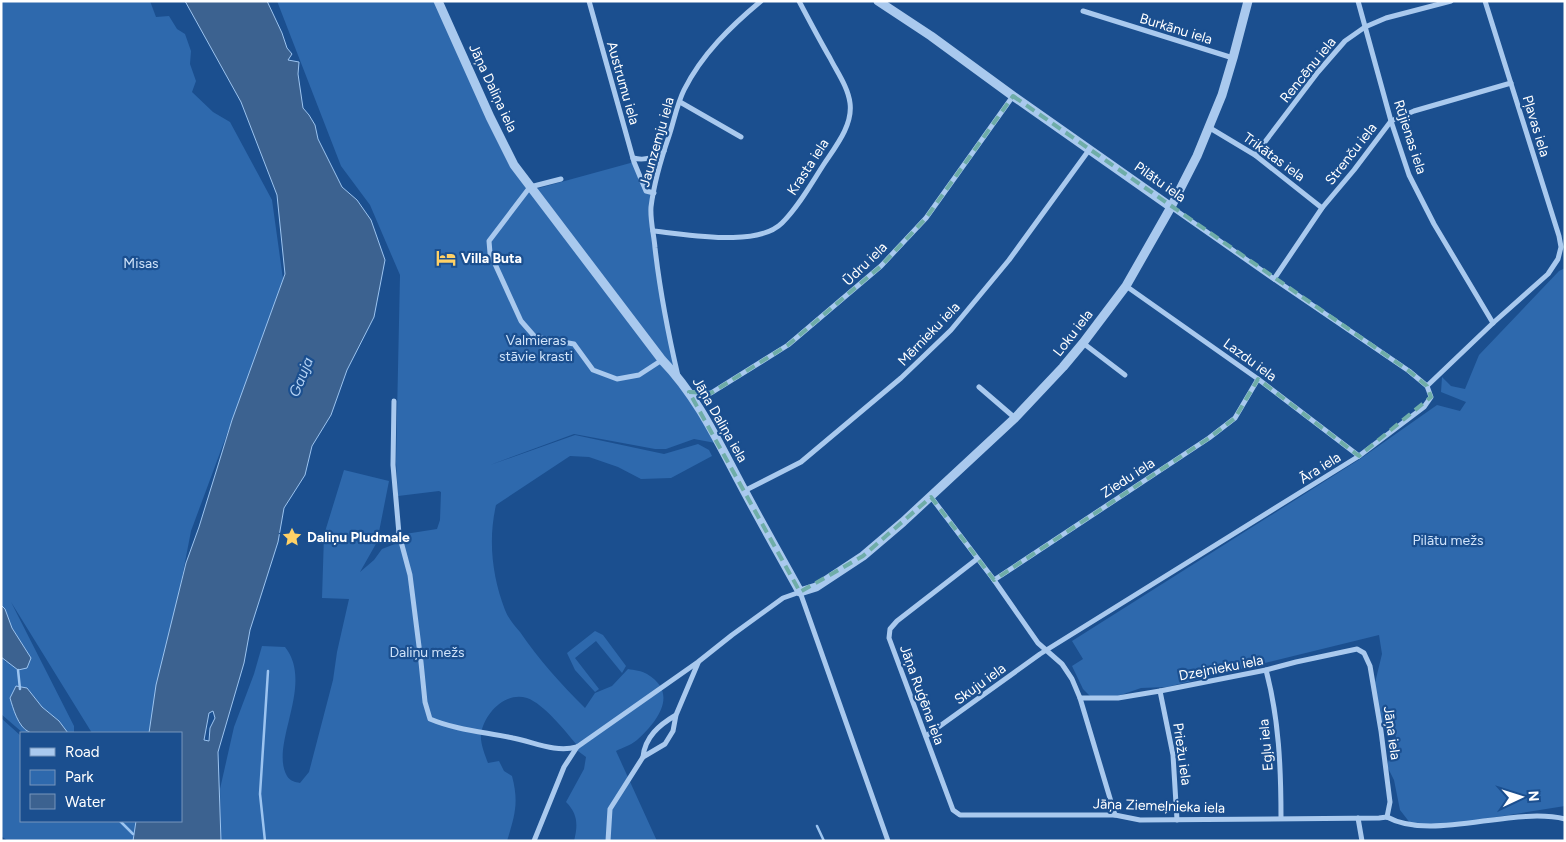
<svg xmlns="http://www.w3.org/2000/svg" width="1566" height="842" viewBox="0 0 1566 842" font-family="Figtree,sans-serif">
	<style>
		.green { fill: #2e69ad }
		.water { fill: #3c6290; stroke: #9cc4f0; fill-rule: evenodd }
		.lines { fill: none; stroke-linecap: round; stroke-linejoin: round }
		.stream { stroke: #9cc4f0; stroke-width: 2.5 }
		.minor { stroke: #a9c9ee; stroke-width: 5 }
		.tertiary { stroke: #a9c9ee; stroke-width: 9 }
		.marked { fill: none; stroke: #6fada8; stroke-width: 4; stroke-dasharray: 10 6; stroke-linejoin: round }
		.labels { text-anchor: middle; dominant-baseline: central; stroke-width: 4.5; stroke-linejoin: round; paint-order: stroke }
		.street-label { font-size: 14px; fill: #fff; stroke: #1b4f8f }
		.poi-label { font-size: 14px; font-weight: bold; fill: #fff; stroke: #1b4f8f; text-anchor: start }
		.park-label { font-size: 14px; fill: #cfe3fa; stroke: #1b4f8f }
		.water-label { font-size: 15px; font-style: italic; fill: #b5d3f5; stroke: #1b4f8f }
	</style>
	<rect width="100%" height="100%" fill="#1b4f8f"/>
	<g class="green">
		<polygon points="1,1 150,1 156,17 169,16 177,29 185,34 191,51 190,64 196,81 192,92 213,112 230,122 272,200 283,279 254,361 191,531 152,733 92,733 11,602 74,726 74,733 68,733 59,721 42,707 27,688 23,728 30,733 23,733 1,714 1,657 6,662 26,650 12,628 5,609 1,605"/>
		<path d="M277,1H438L490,117L532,190L634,162L646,191L654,193L651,209L657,264L678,376L721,444L694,439L666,449H655L574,434L490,465L575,435L664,454L698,444L709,450L712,456L671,478L641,479L618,467L589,457L570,456L496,505C488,540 492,576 505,610C508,618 515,626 520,632C539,660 561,684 585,708L595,693L612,686L628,669C634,670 642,671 647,674C679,693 658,721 637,740C631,745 622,748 616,751L657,841H574C578,825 578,814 566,802L584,769L586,757L574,748L577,745C565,731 544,704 527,698C505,691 484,714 481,734C480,743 485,755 488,763L499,761L504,771L512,776C519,802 515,815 507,841H221L220,789L234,727L254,674L262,646L285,647C315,684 269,745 287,776C290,781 295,782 300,783L309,772L333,680L337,652L349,599L322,598L324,535L344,470L389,481L377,542L360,572L374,560L382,549L405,540V534L437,529L440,520L441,492L439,491L398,496L396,462L400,275L370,205L341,166Z"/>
		<polygon points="1565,268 1565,806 1472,821 1444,827 1414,828 1400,810 1394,780 1387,766 1396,736 1382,727 1374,687 1382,654 1379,635 1167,687 1141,688 1115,697 1090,696 1083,689 1072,666 1083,659 1072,641 1360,459 1437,405 1460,411 1466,402 1441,392 1442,377 1451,386 1465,389 1479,355 1559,271"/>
		<polygon points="595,631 603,635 626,666 622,673 596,641 575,658 599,689 595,692 575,670 567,653"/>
		<polygon points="1,718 21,736 21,821 136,821 133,841 8,841 1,836"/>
	</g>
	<g class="water">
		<path d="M185,1H267L282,33L287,48L292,54L288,60L299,62L298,74L303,108L309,115L315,125L318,139L342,187L357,200L371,220L385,260L374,317L347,370L331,415L312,446L305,475L284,508L278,542L250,630L244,663L218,752L221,841H133L136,821H181V733H149L156,685L186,563L199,527L232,420L285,274L277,195L241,102ZM213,711L215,718L210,728L209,741L204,740L209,713Z"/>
		<polygon points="1,605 5,609 12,628 31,658 27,668 18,670 1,657"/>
		<path d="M16,686L27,688L42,707L59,721L68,733C59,733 36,736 29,732C18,727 13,708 10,698Z"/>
	</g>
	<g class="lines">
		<g class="stream">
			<polyline points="18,670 20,689"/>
			<polyline points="120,821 133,834"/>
			<polyline points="817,826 824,841"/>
			<polyline points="265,841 260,794 268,671"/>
		</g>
		<g class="minor">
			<polyline points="589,1 634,162 646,191 654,193"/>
			<polyline points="1358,1 1391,121 1409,175 1434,224 1493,323"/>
			<polyline points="1083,11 1233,58"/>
			<polyline points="680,102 741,137"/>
			<polyline points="1210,128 1255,155 1322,208"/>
			<polyline points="1255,155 1318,72 1345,41 1365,27 1386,18 1451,1"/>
			<path d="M633,158C645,161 654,158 664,151"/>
			<polyline points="561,179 530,187 489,241 490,253 521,321 535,337 574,344 593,370 617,379 639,375 662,360"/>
			<polyline points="1171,207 1274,279 1409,371 1427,386"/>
			<path d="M653,231C687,234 757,248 782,223C799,206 811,184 824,164C836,146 853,125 850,103C848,87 837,72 830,58C819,39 809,20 799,1"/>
			<polyline points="1274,279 1322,208 1354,170 1391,121 1414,111 1511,83"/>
			<polyline points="1126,286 1258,379 1359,456"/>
			<polyline points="1083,343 1125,375"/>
			<path d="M678,376C668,333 660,292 655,248C654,235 650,220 651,207C654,183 661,159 669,136C674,121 677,104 684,90C702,54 731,26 761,1"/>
			<polyline points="979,387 1015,418"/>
			<polyline points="689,392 700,394 711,393 788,345 881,266 926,218 1013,96"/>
			<path d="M394,401L393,465L399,534L410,575L421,662L425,702L430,719C456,730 485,732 513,738C534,742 555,753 577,747L698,662L732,635L783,598L800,592L888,841"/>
			<polyline points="744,491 801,462 901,378 951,330 1009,260 1089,150"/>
			<polyline points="931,497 994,580 1038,643 1062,664 1072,679 1080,698 1115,815"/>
			<polyline points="977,559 897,621 890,629 889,638 953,810 960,815 1115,815 1140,820 1379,818 1387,817"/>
			<polyline points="994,580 1209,438 1235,418 1258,379"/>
			<path d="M1266,670C1279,718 1281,769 1281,818"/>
			<polyline points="1160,691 1173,755 1177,820"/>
			<polyline points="1080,698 1118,698 1160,691 1266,670 1296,662 1357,649 1364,653 1370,666 1381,731 1390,802 1387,817"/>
			<path d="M676,715C659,725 645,737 643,757L665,744L673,731L676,715L698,663"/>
			<polyline points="926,736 1040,654 1359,456 1424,407 1431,397 1427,386 1493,323 1548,274 1558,259 1561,247 1559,236 1485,1"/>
			<path d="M1387,817C1432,842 1512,806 1565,819"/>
			<polyline points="1358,818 1362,841"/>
			<polyline points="534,841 564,767 577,747"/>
			<polyline points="608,841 610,809 643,757"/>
		</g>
		<g class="tertiary">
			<path d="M438,1L490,117L514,165L662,360C699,398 720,446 745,492C763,526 782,559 800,592L816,587L863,556L903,522L1015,418L1063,367L1083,343L1126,286L1171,207L1197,156L1222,95L1233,58L1248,1"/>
			<polyline points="878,1 931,36 1013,96 1171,207"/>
		</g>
	</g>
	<path class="marked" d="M1013,96L1409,371L1427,386L1431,397L1359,456L1258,379L1235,418L1209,438L994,580L931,497L863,556L800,592L689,392L711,393L788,345L881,266L926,218Z"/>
	<defs>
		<symbol id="hotel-bare" viewBox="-9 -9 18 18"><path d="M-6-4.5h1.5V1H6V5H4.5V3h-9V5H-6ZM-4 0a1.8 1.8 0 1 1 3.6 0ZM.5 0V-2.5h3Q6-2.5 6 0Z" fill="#ffd166" stroke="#1b4f8f" stroke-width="2.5" paint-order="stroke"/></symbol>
		<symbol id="sight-bare" viewBox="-9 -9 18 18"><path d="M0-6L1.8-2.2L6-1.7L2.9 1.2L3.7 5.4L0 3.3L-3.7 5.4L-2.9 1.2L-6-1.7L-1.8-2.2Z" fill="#ffd166" stroke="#1b4f8f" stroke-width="2.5" paint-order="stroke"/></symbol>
	</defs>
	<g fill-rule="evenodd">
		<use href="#hotel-bare" x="432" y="244" width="28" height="28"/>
		<use href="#sight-bare" x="278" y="523" width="28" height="28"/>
	</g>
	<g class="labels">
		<g class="street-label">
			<text transform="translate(1176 29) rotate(17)">Burkānu iela</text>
			<text transform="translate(1308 70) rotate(-51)">Rencēnu iela</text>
			<text transform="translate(623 83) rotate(74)">Austrumu iela</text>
			<text transform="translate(493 88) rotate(65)">Jāņa Daliņa iela</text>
			<text transform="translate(1536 126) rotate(73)">Pļavas iela</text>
			<text transform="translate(1410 137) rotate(72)">Rūjienas iela</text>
			<text transform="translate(657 142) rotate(-74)">Jaunzemju iela</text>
			<text transform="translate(1351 154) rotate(-52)">Strenču iela</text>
			<text transform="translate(1274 157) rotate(36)">Trikātas iela</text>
			<text transform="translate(808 167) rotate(-57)">Krasta iela</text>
			<text transform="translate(1160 182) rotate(35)">Pilātu iela</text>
			<text transform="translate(865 264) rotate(-44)">Ūdru iela</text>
			<text transform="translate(1073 333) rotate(-52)">Loku iela</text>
			<text transform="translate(929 334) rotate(-46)">Mērnieku iela</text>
			<text transform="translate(1250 360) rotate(36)">Lazdu iela</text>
			<text transform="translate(720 420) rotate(60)">Jāņa Daliņa iela</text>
			<text transform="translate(1320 468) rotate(-32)">Āra iela</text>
			<text transform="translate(1128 478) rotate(-33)">Ziedu iela</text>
			<text transform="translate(1221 668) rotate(-11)">Dzejnieku iela</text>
			<text transform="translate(980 684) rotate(-36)">Skuju iela</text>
			<text transform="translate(922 695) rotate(70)">Jāņa Ruģēna iela</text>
			<text transform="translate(1392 733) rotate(82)">Jāņa iela</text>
			<text transform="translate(1266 745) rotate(-95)">Egļu iela</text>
			<text transform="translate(1182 754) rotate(82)">Priežu iela</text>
			<text transform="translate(1159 806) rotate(2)">Jāņa Ziemeļnieka iela</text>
		</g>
		<g class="poi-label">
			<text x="461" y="258">Villa Buta</text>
			<text x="307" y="537">Daliņu Pludmale</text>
		</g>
		<g class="park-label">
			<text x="141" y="263">Misas</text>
			<text x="536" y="340">Valmieras<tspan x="536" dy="16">stāvie krasti</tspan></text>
			<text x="1448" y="540">Pilātu mežs</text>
			<text x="427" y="652">Daliņu mežs</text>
		</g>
		<g class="water-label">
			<text transform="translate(301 377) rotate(-68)">Gauja</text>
		</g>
	</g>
	<rect width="1566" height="842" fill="none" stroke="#ffffff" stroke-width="5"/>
	<rect x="20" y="732" width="162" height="90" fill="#1b4f8f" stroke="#7695bc"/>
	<rect x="30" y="748" width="25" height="8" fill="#a9c9ee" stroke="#7695bc"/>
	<text x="65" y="757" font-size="15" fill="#ffffff">Road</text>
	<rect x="30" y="770" width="25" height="15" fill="#2e69ad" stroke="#7695bc"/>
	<text x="65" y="782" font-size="15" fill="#ffffff">Park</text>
	<rect x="30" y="794" width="25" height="15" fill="#3c6290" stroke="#7695bc"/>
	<text x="65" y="807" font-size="15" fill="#ffffff">Water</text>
	<g transform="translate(1521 797) rotate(86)" stroke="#1b4f8f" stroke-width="4" paint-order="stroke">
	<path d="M0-4L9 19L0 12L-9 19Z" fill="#ffffff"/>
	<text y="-8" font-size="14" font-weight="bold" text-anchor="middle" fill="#ffffff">N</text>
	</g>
</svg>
